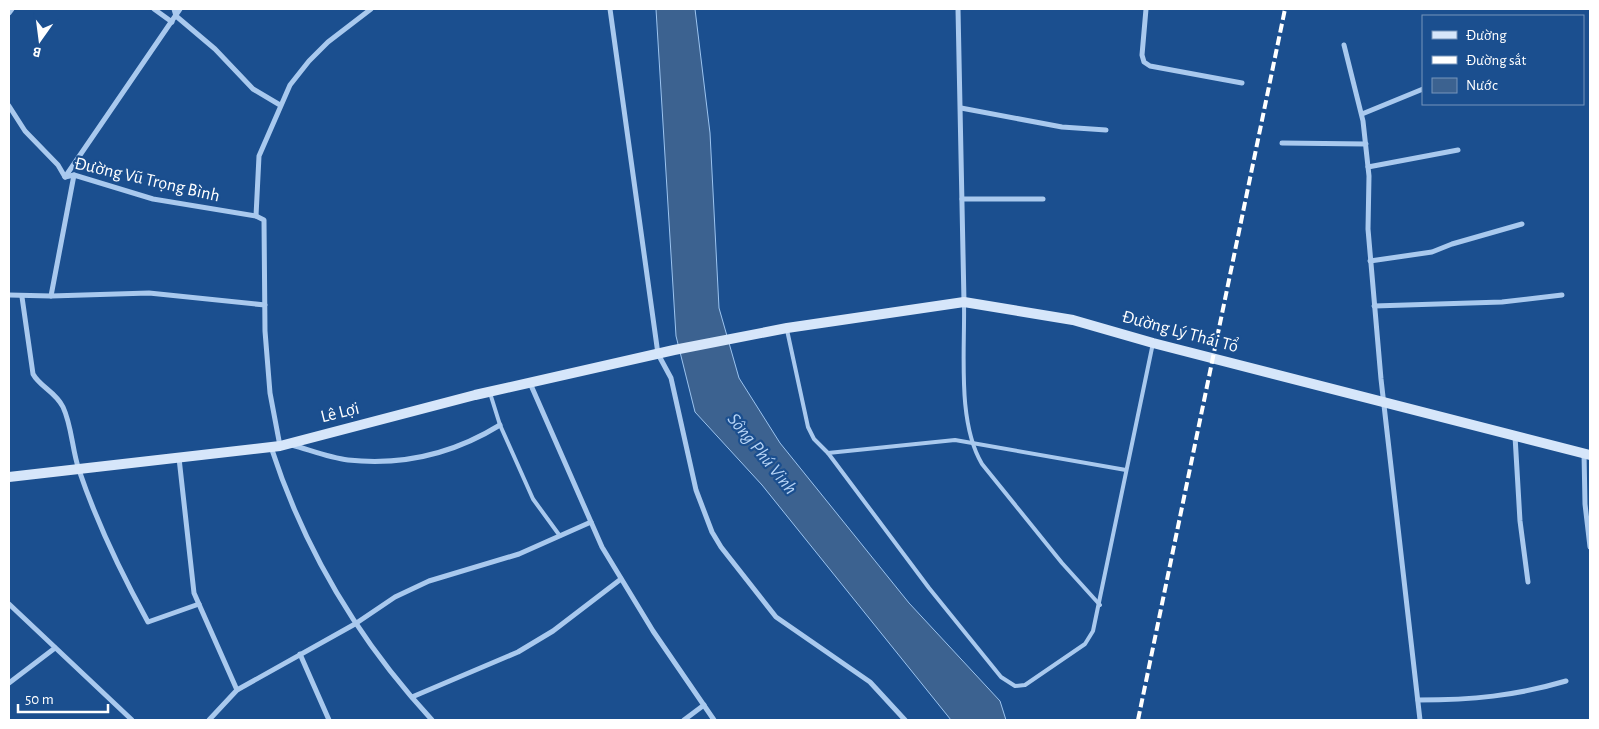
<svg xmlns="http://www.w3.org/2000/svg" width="1599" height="729" viewBox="0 0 1599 729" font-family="'Alegreya Sans',sans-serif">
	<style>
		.water { fill: #3c6290; stroke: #9cc4f0 }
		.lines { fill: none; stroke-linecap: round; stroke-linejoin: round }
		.lane { stroke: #a9c9ee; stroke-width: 4 }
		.street { stroke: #a9c9ee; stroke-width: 5 }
		.secondary { stroke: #d6e6fa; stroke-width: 10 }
		.rail { stroke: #fff; stroke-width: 4; stroke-dasharray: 9 4; stroke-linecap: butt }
		.labels { text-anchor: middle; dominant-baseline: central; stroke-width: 4.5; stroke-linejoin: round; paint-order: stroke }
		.street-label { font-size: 18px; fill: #fff; stroke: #1b4f8f }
		.water-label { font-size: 19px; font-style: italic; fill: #b5d3f5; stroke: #1b4f8f }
	</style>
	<rect width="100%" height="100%" fill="#1b4f8f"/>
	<polygon class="water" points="656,9 695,9 710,133 719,308 739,378 780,443 909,603 1000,701 1006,720 951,720 762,485 695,412 676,336"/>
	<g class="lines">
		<g class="lane">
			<path d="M964,303C965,352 957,422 982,464L1062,563L1100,605"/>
			<polyline points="787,330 808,427 814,439 828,453 929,588 1001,677 1015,686 1025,685 1085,644 1093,631 1153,343"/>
			<polyline points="490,393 500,425 533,499 560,536"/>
			<polyline points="828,453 955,440 1126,470"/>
		</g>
		<g class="street">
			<polyline points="154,9 172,22"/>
			<polyline points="174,9 176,16 215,49 253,89 280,105"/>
			<polyline points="610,9 658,354 671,378 696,490 712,532 721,547 776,617 870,682 905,720"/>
			<polyline points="958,9 964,302"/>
			<polyline points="1146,9 1142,55 1144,62 1150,66 1242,83"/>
			<polyline points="9,13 12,9"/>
			<polyline points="1344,45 1363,121 1369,176 1368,229 1381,379 1420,720"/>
			<polyline points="9,106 25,131 58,165 65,177 74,175 153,199 256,216 264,220 265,331 270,393 280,446"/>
			<polyline points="961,108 1062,127 1106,130"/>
			<polyline points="1362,114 1423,89"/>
			<polyline points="1282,143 1366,144"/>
			<polyline points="1368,167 1458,150"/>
			<polyline points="65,177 180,9"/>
			<polyline points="962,199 1043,199"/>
			<polyline points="256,216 259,156 290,85 309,61 328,42 371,9"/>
			<polyline points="1370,261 1432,252 1452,244 1522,224"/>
			<polyline points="9,295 51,296 149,293 265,305"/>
			<polyline points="51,296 74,175"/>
			<path d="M22,297L33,374C40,387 55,391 63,407C72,426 72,450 79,470C97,523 121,573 148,622L199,604"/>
			<polyline points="1374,306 1502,302 1562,295"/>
			<polyline points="530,383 602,547 653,631 714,720"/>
			<polyline points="1515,436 1520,521 1528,582"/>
			<path d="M292,445C310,450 330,458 348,460C404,466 453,454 500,425"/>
			<path d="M271,447C304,549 360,642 432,720"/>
			<polyline points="1584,453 1585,504 1590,547"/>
			<polyline points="179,458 194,593 237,690"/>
			<polyline points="9,604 132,720"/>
			<polyline points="300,654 329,720"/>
			<polyline points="9,683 55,648"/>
			<polyline points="412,697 518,652 553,631 621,579"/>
			<path d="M1418,700C1472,700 1515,696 1566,681"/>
			<polyline points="209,720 237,690 355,624 395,597 429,581 519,554 591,522"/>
			<polyline points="684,720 704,705"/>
		</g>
		<polyline class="secondary" points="9,477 280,446 475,395 674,350 787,328 964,302 1073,320 1153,343 1590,455"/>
		<polyline class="rail" points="1138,720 1285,9"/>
	</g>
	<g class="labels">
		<g class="street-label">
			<text transform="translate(147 180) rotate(13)">Đường Vũ Trọng Bình</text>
			<text transform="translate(1180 332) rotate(15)">Đường Lý Thái Tổ</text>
			<text transform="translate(340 413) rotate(-14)">Lê Lợi</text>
		</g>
		<g class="water-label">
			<text transform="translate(762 454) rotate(51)">Sông Phú Vinh</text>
		</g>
	</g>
	<rect width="1599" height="729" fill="none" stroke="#ffffff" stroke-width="20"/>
	<rect x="1422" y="15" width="162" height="90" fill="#1b4f8f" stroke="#7695bc"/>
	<rect x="1432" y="31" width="25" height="8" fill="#d6e6fa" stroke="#7695bc"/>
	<text x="1466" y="40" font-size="15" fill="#ffffff">Đường</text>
	<rect x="1432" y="56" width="25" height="8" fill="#ffffff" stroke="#7695bc"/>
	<text x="1466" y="65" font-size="15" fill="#ffffff">Đường sắt</text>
	<rect x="1432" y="78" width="25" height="15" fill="#3c6290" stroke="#7695bc"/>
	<text x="1466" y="90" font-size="15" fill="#ffffff">Nước</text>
	<g transform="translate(40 40) rotate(194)" stroke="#1b4f8f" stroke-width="4" paint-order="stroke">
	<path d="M0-4L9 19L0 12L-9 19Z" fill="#ffffff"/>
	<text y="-8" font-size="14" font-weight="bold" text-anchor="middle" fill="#ffffff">B</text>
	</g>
	<path d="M18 704v8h90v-8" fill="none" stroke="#ffffff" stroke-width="2.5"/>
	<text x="25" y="704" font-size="15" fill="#ffffff" stroke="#1b4f8f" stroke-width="4" paint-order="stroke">50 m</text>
</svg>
